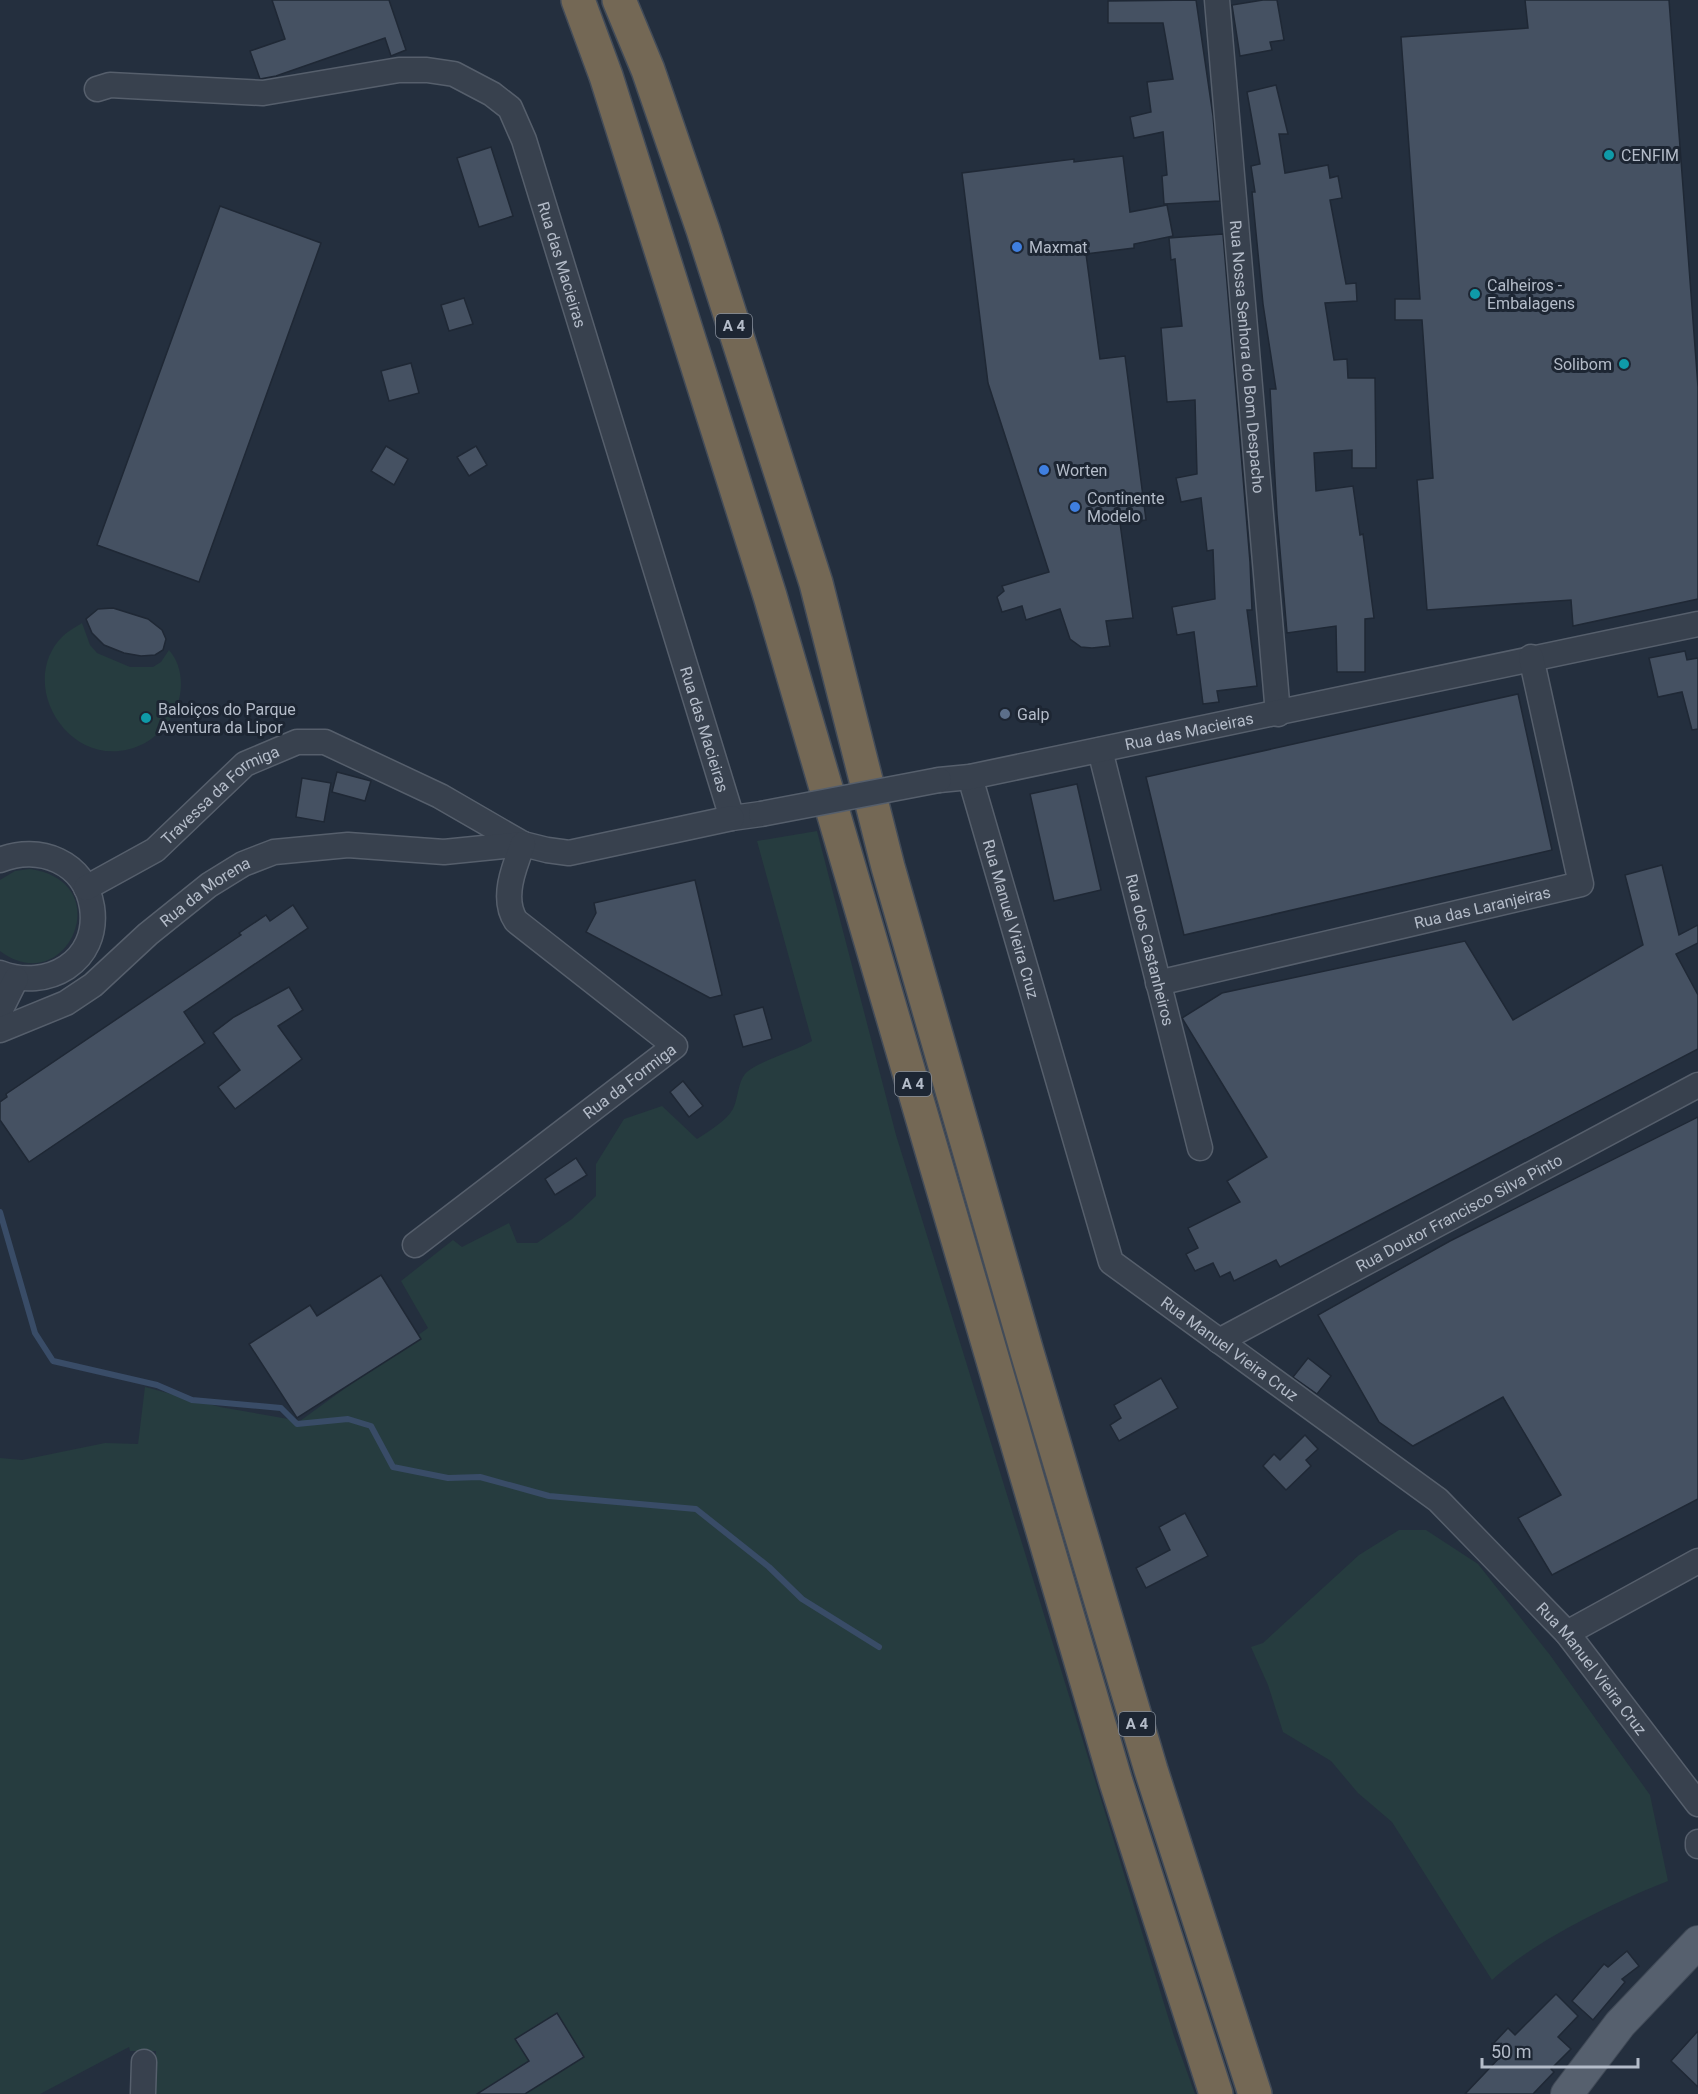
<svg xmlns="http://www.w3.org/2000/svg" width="1698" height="2094" viewBox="0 0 1698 2094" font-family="Roboto,sans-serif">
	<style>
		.green { fill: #263c3f }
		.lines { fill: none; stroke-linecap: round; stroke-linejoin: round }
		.stream { stroke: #394c67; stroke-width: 6 }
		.building { fill: #455162; stroke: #1f2835; stroke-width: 1.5 }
		.minor-casing { stroke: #565f6c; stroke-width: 27 }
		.major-casing { stroke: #414a57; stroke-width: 34 }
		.highway-casing { stroke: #434c59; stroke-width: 36 }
		.minor { stroke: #38414e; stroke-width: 24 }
		.major { stroke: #56606e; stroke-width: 32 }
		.highway { stroke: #746855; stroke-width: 33 }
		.minor-bridge-casing { stroke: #565f6c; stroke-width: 27; stroke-linecap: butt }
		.minor-bridge { stroke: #38414e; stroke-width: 24 }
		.culture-dot { fill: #0f9aa8; stroke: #1d2633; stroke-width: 2 }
		.shop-dot { fill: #3f7fe0; stroke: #1d2633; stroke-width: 2 }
		.service-dot { fill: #5c6f8a; stroke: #1d2633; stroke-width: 2 }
		.labels { text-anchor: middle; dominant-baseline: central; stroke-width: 6; stroke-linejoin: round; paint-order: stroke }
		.shield { fill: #1d2633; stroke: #878f9c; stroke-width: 1.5 }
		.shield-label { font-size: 15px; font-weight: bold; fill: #b4bcc9 }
		.poi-label { font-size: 16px; fill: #b4bcc9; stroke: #1d2633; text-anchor: start }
		.street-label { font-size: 16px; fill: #b4bcc9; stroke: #1d2633 }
	</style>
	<rect width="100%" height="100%" fill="#242f3e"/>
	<g class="green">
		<path d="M82,623L90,645L97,653L130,667H153L161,662L169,650C182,665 184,687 177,706C171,721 159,735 145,743C74,780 13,685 63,636C68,631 76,627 82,623Z"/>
		<path d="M817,831L896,1135L1174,2036L1195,2094H156V2051H130L129,2047L40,2094H0V1458L22,1460L105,1443L138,1444L145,1387L220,1407L300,1421L428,1328L401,1281L453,1240L462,1247L509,1223L517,1243H537L572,1219L596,1196V1164L624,1119L662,1106L697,1139C709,1131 726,1121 733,1109C738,1099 738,1082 745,1074C755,1062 796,1051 812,1041L757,841Z"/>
		<path d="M30,869C120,882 66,1001 0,951V880L15,871Z"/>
		<path d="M1399,1530H1426L1478,1564L1550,1655L1650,1795L1668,1881C1614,1902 1534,1941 1492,1980L1392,1822L1358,1793L1331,1761L1283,1732L1268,1685L1251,1647L1263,1643L1359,1555Z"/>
	</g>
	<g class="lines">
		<polyline class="stream" points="0,1212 35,1333 53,1361 157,1385 192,1400 281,1408 297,1424 348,1419 371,1426 393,1467 448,1478 480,1477 549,1496 696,1509 769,1567 802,1599 879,1647"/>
	</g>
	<g class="building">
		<polygon points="272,0 389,0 406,50 391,56 385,38 276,76 260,79 250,51 285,39"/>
		<polygon points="1196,0 1213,116 1220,201 1164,204 1162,176 1167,175 1163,132 1134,138 1130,117 1151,112 1147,82 1173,79 1163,23 1108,23 1108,1"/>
		<polygon points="1263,0 1277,0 1284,40 1270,42 1272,50 1240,56 1232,5"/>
		<polygon points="1525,0 1669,0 1698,387 1698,599 1573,626 1571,600 1427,610 1417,480 1433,478 1422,320 1395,320 1395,299 1420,299 1401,37 1528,28"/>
		<polygon points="1276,85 1288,134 1279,134 1285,173 1328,165 1330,178 1338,176 1342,198 1330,200 1346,284 1356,283 1357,301 1325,303 1334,360 1347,359 1348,378 1375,378 1376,468 1352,468 1352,450 1314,453 1316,491 1353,486 1360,535 1363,534 1374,618 1365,619 1365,672 1337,672 1336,626 1287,633 1277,515 1270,389 1276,389 1263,304 1252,192 1255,192 1251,166 1260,164 1247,92"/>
		<polygon points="491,147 513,216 479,227 457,158"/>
		<polygon points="1123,156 1130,212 1167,205 1173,236 1134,244 1134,248 1086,254 1100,359 1125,356 1146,520 1120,523 1133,618 1106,621 1110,646 1092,648 1081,647 1070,639 1060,609 1026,620 1022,606 1002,612 997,597 1004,591 1002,586 1049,572 988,383 962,173 1074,159 1074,162"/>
		<polygon points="220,206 321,243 199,582 97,545"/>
		<polygon points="1223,234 1250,562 1252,610 1247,610 1257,686 1217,691 1219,702 1203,704 1194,632 1177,635 1172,607 1215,599 1213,550 1207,551 1201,498 1181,502 1176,478 1197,474 1195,400 1167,402 1161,328 1182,326 1175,259 1171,260 1169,238"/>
		<polygon points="464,298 473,324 449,331 441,305"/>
		<polygon points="411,363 419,393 389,401 381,371"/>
		<polygon points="386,446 408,459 394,485 371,471"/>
		<polygon points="476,446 487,465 469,476 457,457"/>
		<polygon points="113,608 148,619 162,630 166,639 163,650 155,655 141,656 124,653 104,645 92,633 86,619 98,609"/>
		<polygon points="1685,651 1687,660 1698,658 1698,729 1692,730 1682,692 1658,697 1649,658"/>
		<polygon points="1518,694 1552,850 1184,935 1146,777"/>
		<polygon points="337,772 371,781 365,801 332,792"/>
		<polygon points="302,778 331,783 324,822 296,817"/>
		<polygon points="1077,784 1101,890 1054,901 1030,794"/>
		<polygon points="1662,865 1679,935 1698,925 1698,943 1676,954 1698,995 1698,1049 1280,1267 1276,1260 1234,1281 1230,1272 1220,1277 1213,1263 1195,1271 1186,1254 1198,1248 1188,1228 1240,1202 1227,1181 1267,1157 1182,1018 1222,993 1465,941 1513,1020 1643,945 1625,875"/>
		<polygon points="695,880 722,995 710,998 586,932 596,913 594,903"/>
		<polygon points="293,905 308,928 184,1012 205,1043 29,1162 0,1120 0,1102 7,1097 6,1094 241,935 239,933 266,915 270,921"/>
		<polygon points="289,987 303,1010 278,1026 302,1059 235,1109 218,1087 240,1070 213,1033 234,1017"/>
		<polygon points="763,1007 772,1039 743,1047 734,1015"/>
		<polygon points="683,1081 703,1106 689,1117 670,1092"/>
		<polygon points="1698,1117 1698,1499 1552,1575 1518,1518 1561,1495 1503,1397 1413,1446 1379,1422 1318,1315 1450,1241"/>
		<polygon points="576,1158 587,1175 555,1195 545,1179"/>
		<polygon points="381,1275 421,1339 297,1418 249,1344 310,1305 317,1316"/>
		<polygon points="1308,1358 1331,1376 1317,1394 1293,1377"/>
		<polygon points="1161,1378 1178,1408 1119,1441 1110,1425 1121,1418 1114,1405"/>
		<polygon points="1305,1435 1318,1449 1306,1460 1311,1466 1286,1490 1263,1466 1274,1454 1280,1460"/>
		<polygon points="1185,1513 1208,1556 1146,1588 1136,1568 1170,1550 1159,1527"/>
		<polygon points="1627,1951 1639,1966 1622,1979 1625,1982 1593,2020 1572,2001 1604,1964 1608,1967"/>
		<polygon points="1556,1994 1578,2016 1558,2037 1571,2049 1551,2069 1554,2072 1533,2094 1465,2094 1503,2054 1493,2044 1508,2028 1515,2035"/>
		<polygon points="557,2013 584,2057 525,2094 477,2094 529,2061 515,2039"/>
		<polygon points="1698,2031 1698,2087 1671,2061"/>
	</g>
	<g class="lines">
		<defs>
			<g id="minor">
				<path id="s1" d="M1217,0L1278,714"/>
				<path id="s2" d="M97,89L110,85L263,93L399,70H427L454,74L492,94L510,108L524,140L732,818L761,814"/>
				<path id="s3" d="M1100,750L1200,1148"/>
				<path id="s4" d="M970,777L1111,1262L1438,1500L1567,1633L1698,1804"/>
				<path id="s5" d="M939,780L970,777L1698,624"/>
				<path d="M0,860C39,844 85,862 92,907C100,962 47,991 0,973"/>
				<path id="s6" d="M86,888L155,850L245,764L297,742H325L440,796L523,844"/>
				<path id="s7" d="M1158,983L1581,884L1531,657"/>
				<polyline points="0,1011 16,979"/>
				<path id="s8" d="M0,1030L66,1003L93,985L148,934L209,885L243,864L274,852L348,845L444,852L523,844L547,850L569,853L732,818"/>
				<path id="s9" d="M415,1245L675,1046L516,921C501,899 514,867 523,844"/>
				<path id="s10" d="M1219,1341L1698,1085"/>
				<polyline points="1567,1633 1698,1561"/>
				<polyline points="1698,1842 1698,1846"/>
				<polyline points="143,2094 144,2062"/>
			</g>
			<polyline id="major" points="1567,2094 1620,2024 1698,1942"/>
			<g id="highway">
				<polyline points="578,0 606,76 770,596 1116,1782 1216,2094"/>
				<polyline points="619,0 648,70 703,230 816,583 888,867 1027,1352 1151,1770 1255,2094"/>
			</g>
		</defs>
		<use href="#minor" class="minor-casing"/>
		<use href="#major" class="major-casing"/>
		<use href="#highway" class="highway-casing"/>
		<use href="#minor" class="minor"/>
		<use href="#major" class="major"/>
		<use href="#highway" class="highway"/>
		<defs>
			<polyline id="minor-bridge" points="761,814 939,780"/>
		</defs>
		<use href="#minor-bridge" class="minor-bridge-casing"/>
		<use href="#minor-bridge" class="minor-bridge"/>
	</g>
	<g class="culture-dot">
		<circle cx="1609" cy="155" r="6"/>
		<circle cx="1475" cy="294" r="6"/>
		<circle cx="1624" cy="364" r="6"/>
		<circle cx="146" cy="718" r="6"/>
	</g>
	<g class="shop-dot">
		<circle cx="1017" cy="247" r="6"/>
		<circle cx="1044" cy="470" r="6"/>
		<circle cx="1075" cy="507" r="6"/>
	</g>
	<circle class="service-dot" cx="1005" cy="714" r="6"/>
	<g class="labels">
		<g class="shield">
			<rect x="716" y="314" width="36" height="24" rx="4.5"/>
			<rect x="895" y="1072" width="36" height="24" rx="4.5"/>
			<rect x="1119" y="1712" width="36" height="24" rx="4.5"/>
		</g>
		<g class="shield-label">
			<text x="734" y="326">A 4</text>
			<text x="913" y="1084">A 4</text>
			<text x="1137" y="1724">A 4</text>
		</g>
		<g class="poi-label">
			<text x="1621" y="155">CENFIM</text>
			<text x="1029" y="247">Maxmat</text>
			<text x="1487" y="285">Calheiros -<tspan x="1487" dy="18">Embalagens</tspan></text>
			<text x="1612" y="364" text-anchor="end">Solibom</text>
			<text x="1056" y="470">Worten</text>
			<text x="1087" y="498">Continente<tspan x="1087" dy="18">Modelo</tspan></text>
			<text x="158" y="709">Baloiços do Parque<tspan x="158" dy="18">Aventura da Lipor</tspan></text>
			<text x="1017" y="714">Galp</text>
		</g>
		<g class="street-label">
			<text stroke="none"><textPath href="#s2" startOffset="591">Rua das Macieiras</textPath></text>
			<text stroke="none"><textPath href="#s1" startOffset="358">Rua Nossa Senhora do Bom Despacho</textPath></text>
			<text stroke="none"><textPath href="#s2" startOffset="1077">Rua das Macieiras</textPath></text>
			<text stroke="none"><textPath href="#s5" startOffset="255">Rua das Macieiras</textPath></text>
			<text stroke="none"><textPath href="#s6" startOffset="165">Travessa da Formiga</textPath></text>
			<text stroke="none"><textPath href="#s8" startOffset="250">Rua da Morena</textPath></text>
			<text stroke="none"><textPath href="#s7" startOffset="333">Rua das Laranjeiras</textPath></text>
			<text stroke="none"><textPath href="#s4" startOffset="148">Rua Manuel Vieira Cruz</textPath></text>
			<text stroke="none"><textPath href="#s3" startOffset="206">Rua dos Castanheiros</textPath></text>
			<text stroke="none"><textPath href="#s9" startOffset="270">Rua da Formiga</textPath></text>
			<text stroke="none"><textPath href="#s10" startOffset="272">Rua Doutor Francisco Silva Pinto</textPath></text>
			<text stroke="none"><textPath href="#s4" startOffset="652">Rua Manuel Vieira Cruz</textPath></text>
			<text stroke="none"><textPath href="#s4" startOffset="1138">Rua Manuel Vieira Cruz</textPath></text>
		</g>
	</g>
	<path d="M1482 2058v9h156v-9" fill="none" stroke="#b4bcc9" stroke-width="3"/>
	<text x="1491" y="2058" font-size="18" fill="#b4bcc9" stroke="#1d2633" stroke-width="4.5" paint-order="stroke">50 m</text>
</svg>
